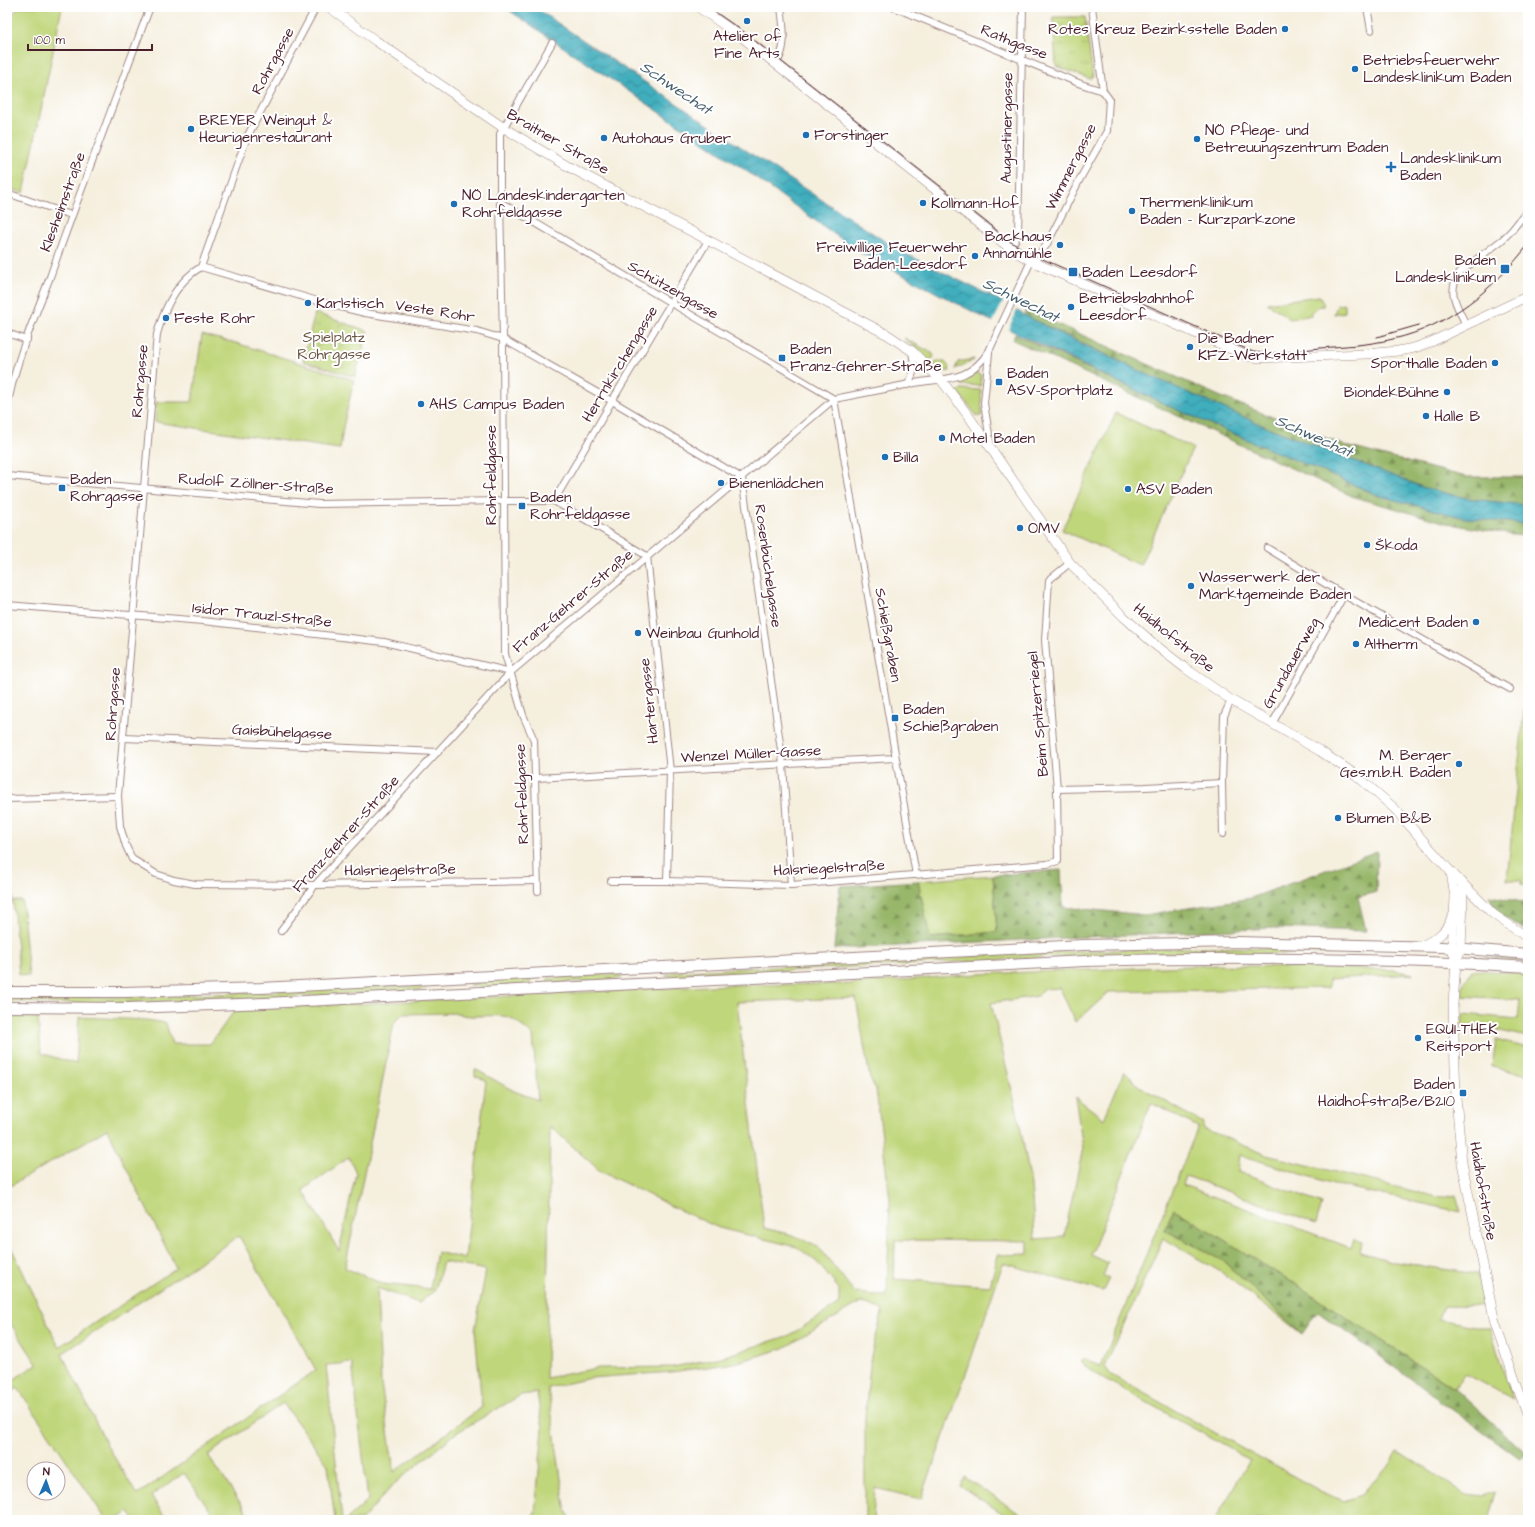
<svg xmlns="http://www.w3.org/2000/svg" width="1535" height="1527" viewBox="0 0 1535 1527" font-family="'Architects Daughter',sans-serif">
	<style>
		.green { fill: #c0d67a; stroke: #857a52; fill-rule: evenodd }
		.forest { fill: url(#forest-firs); stroke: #716b4a }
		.park { fill: url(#park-tufts); stroke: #857a52 }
		.water { fill: url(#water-waves); stroke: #456674 }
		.pier { fill: #f5efde }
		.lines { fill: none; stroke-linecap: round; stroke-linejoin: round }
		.street-casing { stroke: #a08784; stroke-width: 8 }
		.secondary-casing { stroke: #a08784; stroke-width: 10 }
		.primary-casing { stroke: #a08784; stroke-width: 12 }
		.street { stroke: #fff; stroke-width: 6 }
		.secondary { stroke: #fff; stroke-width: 9 }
		.primary { stroke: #fff; stroke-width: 10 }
		.tram { stroke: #4a1f2b; stroke-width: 1 }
		.poi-dot { fill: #1f6fb2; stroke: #fff; stroke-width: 1.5 }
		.labels { text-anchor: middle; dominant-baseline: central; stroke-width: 4; stroke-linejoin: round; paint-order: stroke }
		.poi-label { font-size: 15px; fill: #4a1f2b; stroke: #fff; text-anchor: start }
		.street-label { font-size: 15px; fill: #4a1f2b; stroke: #fff }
		.park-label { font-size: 15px; fill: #6d5643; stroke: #fff }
		.water-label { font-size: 16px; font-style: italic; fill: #465f6d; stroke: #fff }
	</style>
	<defs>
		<pattern id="forest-firs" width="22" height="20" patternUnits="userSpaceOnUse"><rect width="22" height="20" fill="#98b76a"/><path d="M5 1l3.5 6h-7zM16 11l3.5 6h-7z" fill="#7e9457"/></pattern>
		<pattern id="park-tufts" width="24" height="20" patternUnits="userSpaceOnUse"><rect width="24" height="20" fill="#c0d67a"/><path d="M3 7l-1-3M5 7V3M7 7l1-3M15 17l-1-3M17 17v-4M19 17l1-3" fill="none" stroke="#a6b76a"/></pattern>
		<pattern id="water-waves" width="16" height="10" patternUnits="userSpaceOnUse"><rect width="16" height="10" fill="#40aebd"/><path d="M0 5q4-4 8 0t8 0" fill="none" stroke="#388d9a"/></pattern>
	</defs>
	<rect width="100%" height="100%" fill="#fff"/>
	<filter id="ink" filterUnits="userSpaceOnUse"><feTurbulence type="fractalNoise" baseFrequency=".025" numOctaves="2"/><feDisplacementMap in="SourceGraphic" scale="8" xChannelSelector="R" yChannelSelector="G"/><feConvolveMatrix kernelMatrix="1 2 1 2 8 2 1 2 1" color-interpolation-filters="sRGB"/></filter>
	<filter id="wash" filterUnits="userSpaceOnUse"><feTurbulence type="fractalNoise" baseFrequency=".012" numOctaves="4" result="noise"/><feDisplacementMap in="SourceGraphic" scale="16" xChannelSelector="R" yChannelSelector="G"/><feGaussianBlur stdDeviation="0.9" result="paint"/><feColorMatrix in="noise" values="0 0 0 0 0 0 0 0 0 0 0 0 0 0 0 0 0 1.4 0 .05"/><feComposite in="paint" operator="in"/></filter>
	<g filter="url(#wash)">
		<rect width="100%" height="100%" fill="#f5efde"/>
		<g class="green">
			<polygon points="19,7 62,7 24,193 7,188 7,22"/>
			<polygon points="1319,296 1324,305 1322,307 1321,305 1310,313 1312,315 1290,319 1267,303"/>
			<polygon points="1345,304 1345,312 1334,314 1337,305"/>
			<polygon points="202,335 236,343 354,380 343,427 340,449 155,422 156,402 192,402"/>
			<polygon points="904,338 932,353 934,356 930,362"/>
			<polygon points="974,359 974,360 955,369 958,362"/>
			<path d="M939,361C946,361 948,364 950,371C942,372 938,370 932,365Z"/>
			<polygon points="975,373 981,375 981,386 962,385 961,382"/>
			<polygon points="961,389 981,390 982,414 981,416 977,416 958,392"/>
			<polygon points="1116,413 1193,448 1140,565 1062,530"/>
			<polygon points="1528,709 1528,885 1521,884 1521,880 1507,880 1524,711"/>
			<polygon points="7,865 13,901 22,901 29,976 19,975 13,902 7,902"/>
			<polygon points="993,875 997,932 929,938 918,881"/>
			<polygon points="1205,947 1362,950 1362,952 1322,954 1184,953 1074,956 703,975 674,977 665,975 674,972 1051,952"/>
			<polygon points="1473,957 1528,960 1528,962 1473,959"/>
			<path d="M1216,965L1393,970L1413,974L1329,979V988L1109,992L1086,1013L1075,1022L1060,988L1043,989L1038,996L991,1003L1019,1120L1031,1185L1035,1239L1064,1237L1083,1148L1075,1097L1104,1119L1124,1071L1139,1086L1203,1123L1202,1128L1267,1155L1441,1198L1456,1195L1461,1212L1337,1185L1240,1155L1238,1172L1322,1204L1316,1224L1186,1176L1183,1185L1351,1248L1354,1239L1362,1242L1360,1252L1395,1262L1477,1274L1483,1307L1443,1306L1438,1319L1490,1329L1513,1399L1466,1374L1454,1388L1311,1294L1174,1209L1165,1230L1222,1260L1302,1334L1221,1272L1163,1238L1105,1367L1111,1375L1322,1492L1344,1501L1362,1495L1392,1461L1398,1451L1466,1494L1485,1496L1496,1492L1488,1520H1215L1250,1460L1098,1375L1080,1362L1083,1359L1101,1366L1198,1127L1151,1103L1091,1255L1108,1263L1103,1276L1109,1278L1103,1291L1003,1263L966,1374L921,1499L875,1488L873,1520H865V1417L871,1356L883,1310L861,1302L784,1348L735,1363L672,1372L590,1378L548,1388L565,1507L571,1520H532L535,1513L543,1429L537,1393L521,1395L456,1433L393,1485L362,1520H346L368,1500L352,1363L326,1365L342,1520H335L328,1465L283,1403L208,1455L252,1520H217L184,1473L151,1496L167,1520H134L129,1512L116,1520H102L105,1518L18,1388L7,1395V1384L37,1364L7,1318V1239L59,1347L176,1268L107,1129L7,1188V1015L38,1018L41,1053L76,1064L79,1017L146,1020L166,1023L172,1044H210L235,1010L727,985L850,984L979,974ZM856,998L870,1079L876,1089L890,1199L887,1296L855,1293L818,1246L792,1235L764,1228L737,1002ZM458,1013C468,1020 497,1012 511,1018C518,1022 526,1030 533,1035L538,1100L514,1091L475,1069V1076L486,1080L465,1259L437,1252L430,1289L383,1284L345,1268L394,1023L402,1014ZM550,1126L600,1171L675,1208L719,1228L797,1247L817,1262L839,1289V1304L790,1335L722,1357L673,1367L597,1368L546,1378ZM349,1157L356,1173L339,1251L303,1190ZM239,1236L316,1370L137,1495L107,1445L62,1354ZM895,1240L1028,1241V1254L998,1255L990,1286L894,1279ZM443,1262L486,1270L475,1330L482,1407L394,1472L381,1383L377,1288L419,1303L435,1290Z"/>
			<polygon points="1472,970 1528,973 1528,1037 1496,1030 1462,1029 1463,1014 1518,1019 1520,1000 1462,996 1463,985"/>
			<polygon points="615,974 623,977 614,980 548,983 548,978"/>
			<polygon points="531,979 530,984 484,987 469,985 480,981"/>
			<path d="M395,986H419L426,987L420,990C282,997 145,1006 7,1002V997H146Z"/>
			<polygon points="1496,1040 1528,1048 1528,1075 1492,1067"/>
			<polygon points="964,1477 1029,1520 1013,1520 960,1486"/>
		</g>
		<g class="forest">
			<polygon points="1026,310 1219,396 1346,446 1466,477 1528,477 1528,506 1470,499 1425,488 1264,426 1155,378 1024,315"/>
			<polygon points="1015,334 1175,409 1380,496 1465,518 1528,524 1528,536 1513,535 1450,524 1354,497 1013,340"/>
			<polygon points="1377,851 1376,892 1358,897 1366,931 1274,928 834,949 840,886 918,881 930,938 997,932 993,875 1061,870 1063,907 1145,915 1251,898"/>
			<polygon points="1489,896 1528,903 1528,932 1498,913"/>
			<polygon points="1174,1209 1311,1294 1454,1388 1525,1453 1521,1459 1318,1311 1302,1334 1222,1260 1165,1230"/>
		</g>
		<g class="park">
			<polygon points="1053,17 1085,17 1093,77 1090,79 1056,66"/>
			<polygon points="315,313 368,331 355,377 303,361"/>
		</g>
		<polygon class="water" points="504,7 534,7 753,155 900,251 1003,302 1024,315 1082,344 1155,378 1264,426 1425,488 1470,499 1527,505 1528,524 1465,518 1380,496 1175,409 979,315 859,252 745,170"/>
		<polygon class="pier" points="1004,300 1018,308 1007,332 992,324"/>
	</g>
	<g filter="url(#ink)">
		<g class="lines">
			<defs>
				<g id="street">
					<path d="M316,7L247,137L201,267C177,281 164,309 157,334L118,796L120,826L126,846L132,859L156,874L174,880L195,884L315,885L537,881"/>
					<polyline points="893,7 1081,84 1103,91"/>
					<polyline points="1367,7 1371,30"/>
					<path d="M776,64C788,47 783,26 781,7"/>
					<polyline points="7,193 71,215"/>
					<polyline points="500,202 834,399"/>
					<polyline points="1011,249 1018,234 1023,7"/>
					<polyline points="201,267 328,304 365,313 477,331 503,339 612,401 742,478 783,764 791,885"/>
					<path d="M1466,325C1457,305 1446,293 1460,272L1502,240L1512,230L1528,210"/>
					<polyline points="7,333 27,340"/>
					<polyline points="989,353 984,403 991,447"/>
					<path d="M907,385C916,373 914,364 912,351"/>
					<polyline points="834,399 916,875"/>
					<path d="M7,409C14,364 34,319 50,277C82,186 116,97 150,7"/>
					<polyline points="7,476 319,504 504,501 554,501 647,556"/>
					<polyline points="554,501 612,401 709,239"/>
					<polyline points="1267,548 1344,595 1510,689"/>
					<polyline points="647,556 670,771 667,881"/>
					<polyline points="7,605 203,621 384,642 511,672"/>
					<polyline points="1272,724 1344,595"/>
					<polyline points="124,738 438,752"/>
					<polyline points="536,778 895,758"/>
					<polyline points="1222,783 1223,834"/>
					<polyline points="1057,789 1145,787 1222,783 1224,716 1231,700"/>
					<polyline points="7,799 118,796"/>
					<polyline points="611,881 667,881 791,885 1047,864 1058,861 1057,789 1045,640 1049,580 1070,563"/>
					<polyline points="538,891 534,740 523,715 505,654 503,339 500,202 500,134 552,43"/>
					<path d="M281,931L315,885L511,672L834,399C860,394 885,389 910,384C943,377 968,384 989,351L1031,261L1038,257L1047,244L1081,177L1107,131L1109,99L1103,91L1092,7"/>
				</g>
				<g id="secondary">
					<polyline points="329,7 376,41 504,128 569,167 888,335 912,351 942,381 970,418 1070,563 1124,617 1154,644 1185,668 1231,700 1320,751 1356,775 1394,808 1451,872 1493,914 1528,938"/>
					<polyline points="698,7 743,38 1011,249 1031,261 1247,356 1260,358 1366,354 1398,351 1414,348 1431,342 1528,296"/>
					<polyline points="1451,872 1455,898 1452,948 1454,954"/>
					<polyline points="1462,882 1463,901 1461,948 1456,963 1453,1004 1456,1098 1462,1163 1495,1323 1528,1417"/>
					<path d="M1421,946C1435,940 1446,933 1452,917"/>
				</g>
				<g id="primary">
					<polyline points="7,9 8,7"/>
					<polyline points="7,992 125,992 261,988 1083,945 1238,942 1442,947 1528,954"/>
					<path d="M7,1007L129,1008L266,1003L1085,961C1233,957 1380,958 1528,967"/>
				</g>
			</defs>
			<use href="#street" class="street-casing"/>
			<use href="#secondary" class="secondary-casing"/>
			<use href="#primary" class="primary-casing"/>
			<use href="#street" class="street"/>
			<use href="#secondary" class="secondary"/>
			<use href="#primary" class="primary"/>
			<g class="tram">
				<path d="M708,7L744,32L1014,244L1038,257L1253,352C1275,356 1299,350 1320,348C1345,346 1369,345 1393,339C1448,327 1495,288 1528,245"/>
				<polyline points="1377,337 1419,325"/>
			</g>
		</g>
	</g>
	<g class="poi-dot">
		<circle cx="747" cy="21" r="4"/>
		<circle cx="1285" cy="29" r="4"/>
		<circle cx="1355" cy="69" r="4"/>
		<circle cx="191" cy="129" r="4"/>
		<circle cx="806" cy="135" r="4"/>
		<circle cx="604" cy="138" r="4"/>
		<circle cx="1197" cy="139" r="4"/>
		<path d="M1389 161h4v4h4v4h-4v4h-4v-4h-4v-4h4z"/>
		<circle cx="923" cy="203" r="4"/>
		<circle cx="454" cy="204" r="4"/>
		<circle cx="1132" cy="211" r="4"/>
		<circle cx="1060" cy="245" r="4"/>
		<circle cx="975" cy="256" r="4"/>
		<rect x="1500" y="264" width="10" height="10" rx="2"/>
		<rect x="1068" y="267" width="10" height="10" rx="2"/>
		<circle cx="308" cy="303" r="4"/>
		<circle cx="1071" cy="307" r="4"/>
		<circle cx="166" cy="318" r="4"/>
		<circle cx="1190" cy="347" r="4"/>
		<rect x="778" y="354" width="8" height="8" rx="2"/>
		<circle cx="1495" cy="363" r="4"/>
		<rect x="995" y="378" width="8" height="8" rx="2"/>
		<circle cx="1447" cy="392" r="4"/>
		<circle cx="421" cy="404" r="4"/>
		<circle cx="1426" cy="416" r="4"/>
		<circle cx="942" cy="438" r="4"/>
		<circle cx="885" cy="457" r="4"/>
		<circle cx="721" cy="483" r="4"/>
		<rect x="58" y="484" width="8" height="8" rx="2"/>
		<circle cx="1128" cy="489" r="4"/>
		<rect x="518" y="502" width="8" height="8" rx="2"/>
		<circle cx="1020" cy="528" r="4"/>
		<circle cx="1367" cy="545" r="4"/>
		<circle cx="1191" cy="586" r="4"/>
		<circle cx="1476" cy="622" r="4"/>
		<circle cx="638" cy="633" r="4"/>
		<circle cx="1356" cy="644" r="4"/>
		<rect x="891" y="714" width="8" height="8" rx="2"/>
		<circle cx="1459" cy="764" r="4"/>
		<circle cx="1338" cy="818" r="4"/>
		<circle cx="1418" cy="1038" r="4"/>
		<rect x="1459" y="1089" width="8" height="8" rx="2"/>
	</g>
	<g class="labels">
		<g class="poi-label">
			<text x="1277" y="29" text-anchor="end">Rotes Kreuz Bezirksstelle Baden</text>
			<text x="747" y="36" text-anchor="middle">Atelier of<tspan x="747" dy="17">Fine Arts</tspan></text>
			<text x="1363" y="60">Betriebsfeuerwehr<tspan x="1363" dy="17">Landesklinikum Baden</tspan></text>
			<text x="199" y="120">BREYER Weingut &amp;<tspan x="199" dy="17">Heurigenrestaurant</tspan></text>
			<text x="1205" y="130">NÖ Pflege- und<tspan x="1205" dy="17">Betreuungszentrum Baden</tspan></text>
			<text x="814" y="135">Forstinger</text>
			<text x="612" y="138">Autohaus Gruber</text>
			<text x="1400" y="158">Landesklinikum<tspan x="1400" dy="17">Baden</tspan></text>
			<text x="462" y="195">NÖ Landeskindergarten<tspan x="462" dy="17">Rohrfeldgasse</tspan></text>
			<text x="1140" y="202">Thermenklinikum<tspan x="1140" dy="17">Baden - Kurzparkzone</tspan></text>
			<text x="931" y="203">Kollmann-Hof</text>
			<text x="1052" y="236" text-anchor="end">Backhaus<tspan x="1052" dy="17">Annamühle</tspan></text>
			<text x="967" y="247" text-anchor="end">Freiwillige Feuerwehr<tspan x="967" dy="17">Baden-Leesdorf</tspan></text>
			<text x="1496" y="260" text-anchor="end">Baden<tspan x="1496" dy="17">Landesklinikum</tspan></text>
			<text x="1082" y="272">Baden Leesdorf</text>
			<text x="1079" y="298">Betriebsbahnhof<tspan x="1079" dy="17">Leesdorf</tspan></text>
			<text x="316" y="303">Karlstisch</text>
			<text x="174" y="318">Feste Rohr</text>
			<text x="1198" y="338">Die Badner<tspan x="1198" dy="17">KFZ-Werkstatt</tspan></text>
			<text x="790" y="349">Baden<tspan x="790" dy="17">Franz-Gehrer-Straße</tspan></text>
			<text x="1487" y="363" text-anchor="end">Sporthalle Baden</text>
			<text x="1007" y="373">Baden<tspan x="1007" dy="17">ASV-Sportplatz</tspan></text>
			<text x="1439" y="392" text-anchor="end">BiondekBühne</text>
			<text x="429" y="404">AHS Campus Baden</text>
			<text x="1434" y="416">Halle B</text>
			<text x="950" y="438">Motel Baden</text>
			<text x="893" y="457">Billa</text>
			<text x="70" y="479">Baden<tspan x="70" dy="17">Rohrgasse</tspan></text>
			<text x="729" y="483">Bienenlädchen</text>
			<text x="1136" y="489">ASV Baden</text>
			<text x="530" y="497">Baden<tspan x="530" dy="17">Rohrfeldgasse</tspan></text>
			<text x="1028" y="528">OMV</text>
			<text x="1375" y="545">Škoda</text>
			<text x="1199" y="577">Wasserwerk der<tspan x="1199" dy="17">Marktgemeinde Baden</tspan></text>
			<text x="1468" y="622" text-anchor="end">Medicent Baden</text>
			<text x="646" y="633">Weinbau Gunhold</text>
			<text x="1364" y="644">Altherm</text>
			<text x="903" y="709">Baden<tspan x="903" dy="17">Schießgraben</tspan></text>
			<text x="1451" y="755" text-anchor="end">M. Berger<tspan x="1451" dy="17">Ges.m.b.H. Baden</tspan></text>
			<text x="1346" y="818">Blumen B&amp;B</text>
			<text x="1426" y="1029">EQUI-THEK<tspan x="1426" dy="17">Reitsport</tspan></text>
			<text x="1455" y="1084" text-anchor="end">Baden<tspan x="1455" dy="17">Haidhofstraße/B210</tspan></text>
		</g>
		<g class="street-label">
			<text transform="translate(1014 42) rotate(22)">Rathgasse</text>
			<text transform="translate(273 61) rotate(-62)">Rohrgasse</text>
			<text transform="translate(1007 128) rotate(-89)">Augustinergasse</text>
			<text transform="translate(558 142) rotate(30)">Braitner Straße</text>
			<text transform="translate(1071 167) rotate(-63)">Wimmergasse</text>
			<text transform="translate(63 202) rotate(-70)">Klesheimstraße</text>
			<text transform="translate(673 290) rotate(30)">Schützengasse</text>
			<text transform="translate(435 311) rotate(9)">Veste Rohr</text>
			<text transform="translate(620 364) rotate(-59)">Herrnkirchengasse</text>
			<text transform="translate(140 381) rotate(-85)">Rohrgasse</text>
			<text transform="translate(491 475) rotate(-90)">Rohrfeldgasse</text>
			<text transform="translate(256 484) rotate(4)">Rudolf Zöllner-Straße</text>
			<text transform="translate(768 566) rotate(82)">Rosenbüchelgasse</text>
			<text transform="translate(573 601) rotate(-40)">Franz-Gehrer-Straße</text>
			<text transform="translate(262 615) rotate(6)">Isidor Trauzl-Straße</text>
			<text transform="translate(888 635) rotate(80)">Schießgraben</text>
			<text transform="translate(1174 638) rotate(39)">Haidhofstraße</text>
			<text transform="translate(1291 663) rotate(-61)">Grundauerweg</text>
			<text transform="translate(649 701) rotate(-96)">Hartergasse</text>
			<text transform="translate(113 704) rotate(-86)">Rohrgasse</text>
			<text transform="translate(1038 714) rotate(-95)">Beim Spitzerriegel</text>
			<text transform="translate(282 732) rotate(3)">Gaisbühelgasse</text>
			<text transform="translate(751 754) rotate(-3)">Wenzel Müller-Gasse</text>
			<text transform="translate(522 794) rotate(-92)">Rohrfeldgasse</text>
			<text transform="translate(346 834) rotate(-48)">Franz-Gehrer-Straße</text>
			<text transform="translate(829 868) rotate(-3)">Halsriegelstraße</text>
			<text transform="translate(400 870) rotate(-1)">Halsriegelstraße</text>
			<text transform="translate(1483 1191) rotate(80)">Haidhofstraße</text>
		</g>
		<g class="park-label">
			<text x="334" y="337">Spielplatz<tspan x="334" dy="17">Rohrgasse</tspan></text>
		</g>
		<g class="water-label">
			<text transform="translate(676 88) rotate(34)">Schwechat</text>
			<text transform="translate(1021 300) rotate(26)">Schwechat</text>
			<text transform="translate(1314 436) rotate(24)">Schwechat</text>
		</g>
	</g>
	<rect width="1535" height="1527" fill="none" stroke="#fff" stroke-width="24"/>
	<g transform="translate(46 1481) rotate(2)"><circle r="19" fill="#ffffff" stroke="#b7a5aa"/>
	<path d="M0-3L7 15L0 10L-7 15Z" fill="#1f6fb2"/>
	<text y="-6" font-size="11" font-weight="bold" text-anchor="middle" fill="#4a1f2b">N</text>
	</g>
	<path d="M28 44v6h124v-6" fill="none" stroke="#4a1f2b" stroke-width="2"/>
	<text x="34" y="44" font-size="12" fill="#4a1f2b" stroke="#ffffff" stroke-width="3" paint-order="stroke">100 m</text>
</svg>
